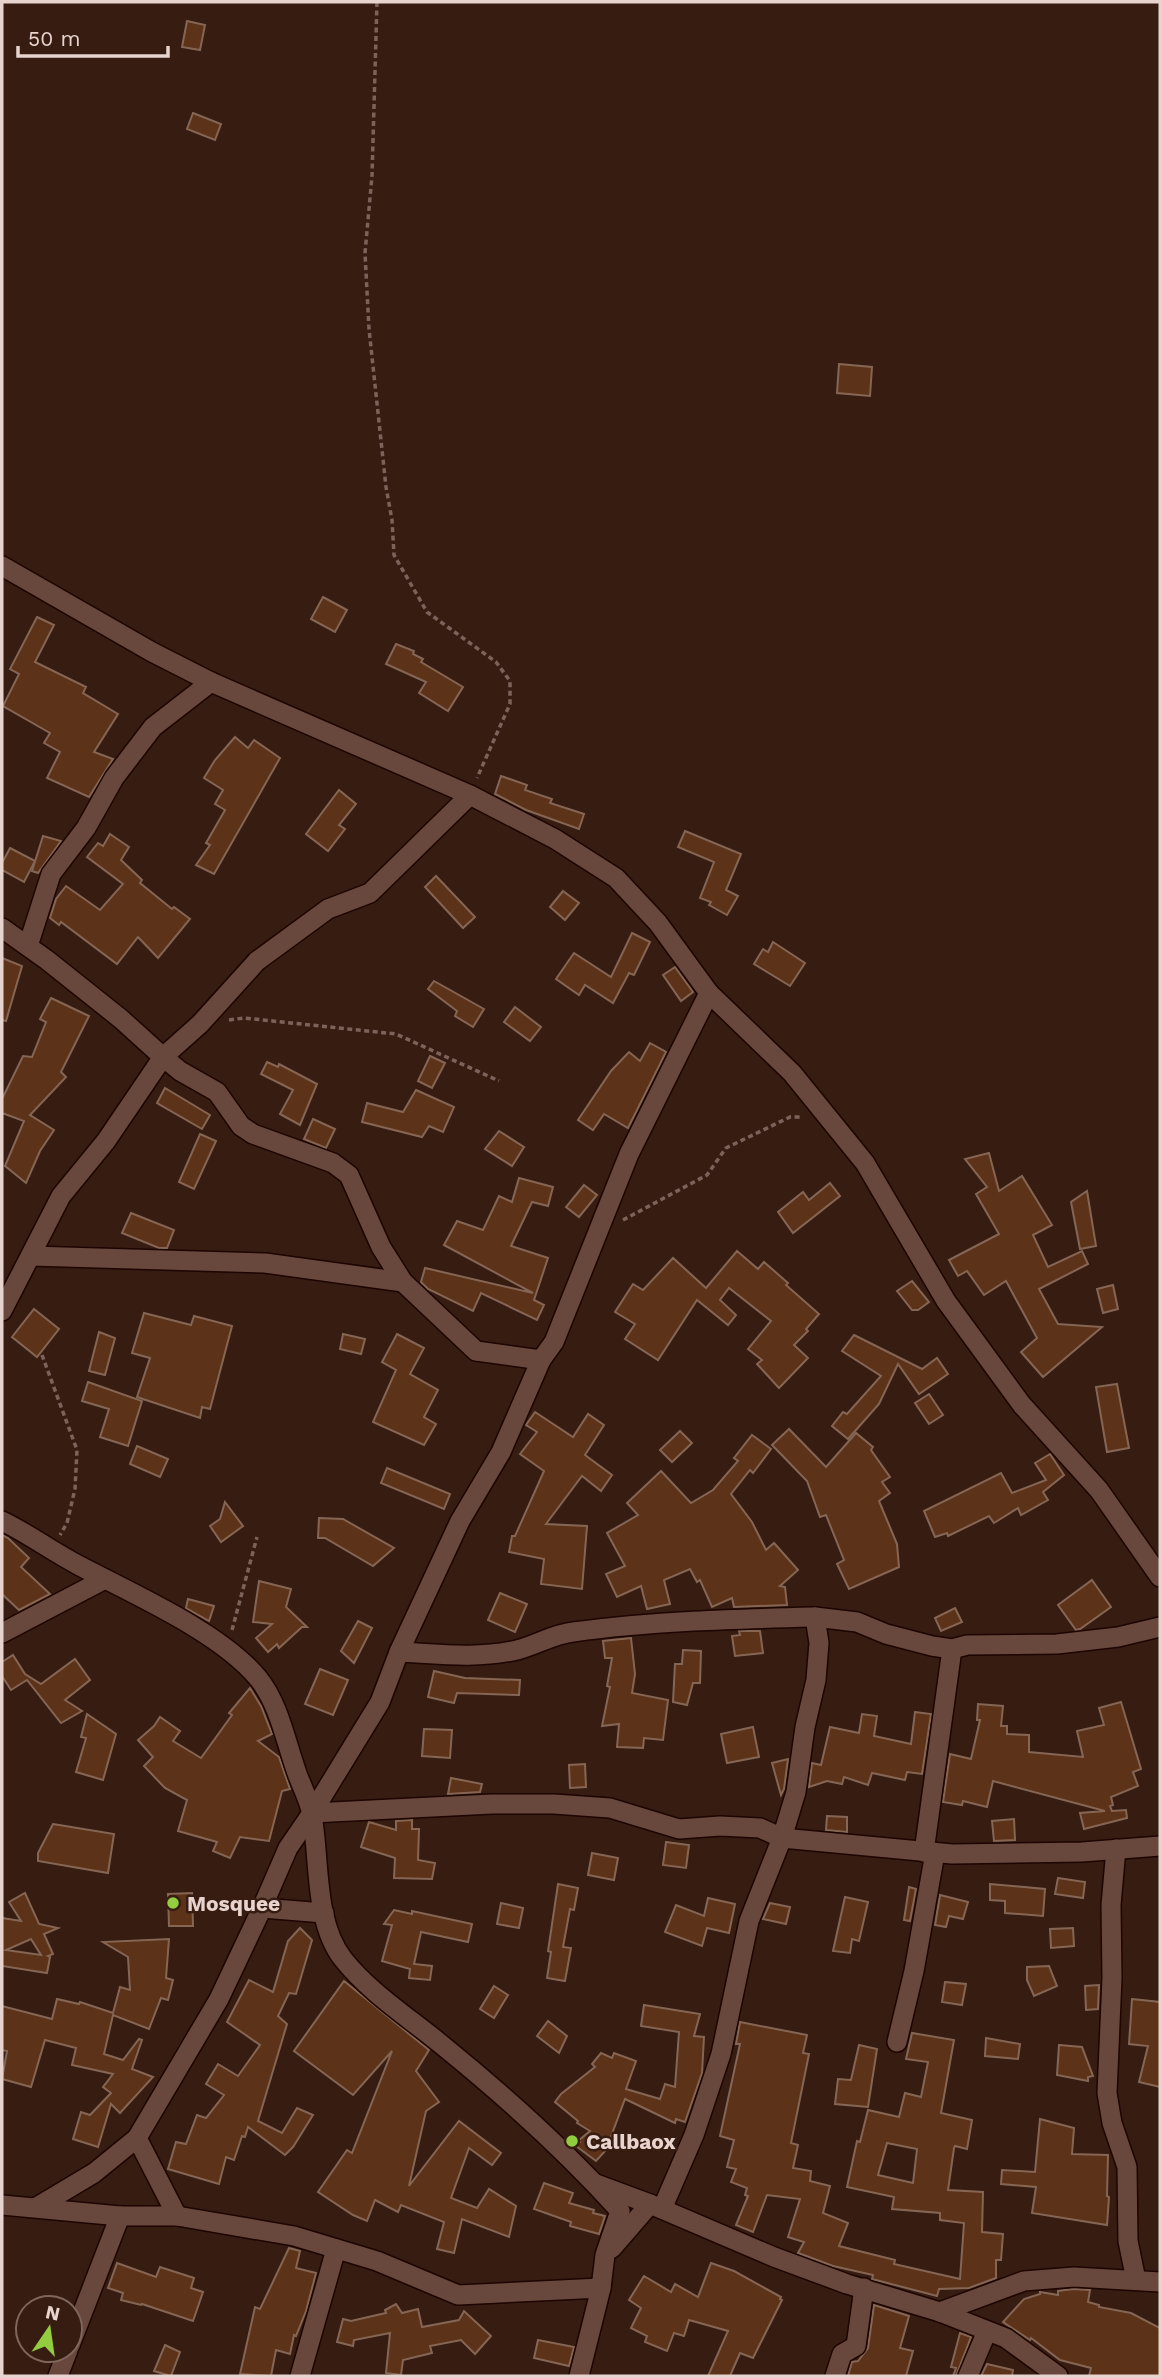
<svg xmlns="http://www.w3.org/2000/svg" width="1162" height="2378" viewBox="0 0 1162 2378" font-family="'Work Sans',sans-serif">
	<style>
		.building { fill: #5c3218; stroke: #856655; stroke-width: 2; fill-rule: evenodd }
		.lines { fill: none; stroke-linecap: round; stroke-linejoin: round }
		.minor-casing { stroke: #1d0501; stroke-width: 22 }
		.path { stroke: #7b635b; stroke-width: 3.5; stroke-dasharray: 5 3.5; stroke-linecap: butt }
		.minor { stroke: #68483d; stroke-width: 19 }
		.poi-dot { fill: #91cd3f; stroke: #371c12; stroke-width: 2.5 }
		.labels { text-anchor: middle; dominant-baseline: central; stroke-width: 5; stroke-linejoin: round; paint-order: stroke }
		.poi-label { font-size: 21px; font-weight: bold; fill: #e8d4ce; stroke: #371c12; text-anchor: start }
	</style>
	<rect width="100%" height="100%" fill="#371c12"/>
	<g class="building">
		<polygon points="187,21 205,25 200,50 182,47"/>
		<polygon points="193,113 221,124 215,140 187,129"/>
		<polygon points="839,364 872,367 870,396 837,393"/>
		<polygon points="323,597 347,610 335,632 311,619"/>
		<polygon points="37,617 54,625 35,662 86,687 83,693 118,714 94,752 113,759 89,797 47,778 60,752 44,743 50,733 3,706 19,674 10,669"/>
		<polygon points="396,644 414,651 413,654 423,659 421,662 463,687 448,711 419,693 426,682 386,664"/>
		<polygon points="235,737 248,748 254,740 280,758 214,874 196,865 210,845 206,843 225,810 215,804 223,790 204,778 215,760"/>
		<polygon points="501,776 527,785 525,790 552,799 550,803 584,814 579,829 526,810 495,794"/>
		<polygon points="339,790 356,804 339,825 345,829 328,851 306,834"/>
		<polygon points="685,831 741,854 726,890 738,896 727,915 709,905 711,902 700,898 714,862 678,847"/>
		<polygon points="110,834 129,847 121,860 142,880 140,883 172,909 174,907 190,919 158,958 138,937 117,964 61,922 59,925 50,918 56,899 66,886 100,910 123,884 87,857 98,843 103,846"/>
		<polygon points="43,836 61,841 38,873 32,871"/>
		<polygon points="10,848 35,861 24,882 2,870 2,863"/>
		<polygon points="436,876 475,917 463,928 425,887"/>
		<polygon points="563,891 579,903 565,920 550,907"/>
		<polygon points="632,933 650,942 634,975 629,973 613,1003 585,985 579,995 556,979 574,953 611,977"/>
		<polygon points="773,942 805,963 790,986 754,964 763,949 768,952"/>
		<polygon points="2,958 22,966 6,1021 2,1020"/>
		<polygon points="675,967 693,992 681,1001 663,975"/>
		<polygon points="434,981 484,1009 473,1027 455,1016 457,1011 428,989"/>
		<polygon points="51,998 89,1016 61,1072 66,1077 30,1115 54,1130 40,1151 26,1183 5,1166 24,1121 2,1113 2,1099 23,1056 32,1057 46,1022 40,1019"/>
		<polygon points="515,1007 541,1027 530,1041 504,1022"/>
		<polygon points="650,1043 666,1052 628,1128 604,1114 593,1130 578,1120 611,1071 629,1052 640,1061"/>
		<polygon points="430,1056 445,1063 432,1088 418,1081"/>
		<polygon points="267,1062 278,1067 279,1064 317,1084 300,1125 280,1114 293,1090 261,1074"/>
		<polygon points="165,1088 210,1115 202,1129 157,1103"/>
		<polygon points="416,1090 454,1107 443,1132 429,1126 422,1137 362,1122 367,1103 403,1112"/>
		<polygon points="313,1119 335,1129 326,1148 304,1139"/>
		<polygon points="499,1131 524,1147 512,1166 485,1149"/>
		<polygon points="200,1134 216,1141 194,1189 179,1182"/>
		<polygon points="989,1153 999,1191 1022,1176 1052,1225 1033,1235 1048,1267 1082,1251 1088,1264 1039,1289 1058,1324 1102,1327 1043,1377 1021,1352 1037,1338 1006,1281 984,1295 967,1271 958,1276 949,1260 999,1234 976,1194 987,1187 965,1159"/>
		<polygon points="519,1178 553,1187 548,1206 532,1202 511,1246 548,1258 534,1300 544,1305 537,1320 481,1293 473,1311 428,1289 421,1282 425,1268 533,1293 444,1245 457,1221 483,1230 499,1196 512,1202"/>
		<polygon points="830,1183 840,1196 793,1233 778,1212 803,1192 809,1200"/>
		<polygon points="584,1185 597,1195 579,1217 566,1207"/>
		<polygon points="1087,1191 1096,1246 1080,1249 1071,1202"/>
		<polygon points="131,1213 174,1230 167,1248 159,1248 122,1233"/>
		<polygon points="737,1251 758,1269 764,1262 788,1283 786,1285 819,1314 806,1329 808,1331 794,1345 808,1358 779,1388 757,1364 762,1360 748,1349 771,1321 729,1288 720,1300 736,1315 728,1325 697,1300 658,1360 625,1339 635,1324 615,1312 633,1284 643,1290 673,1258 706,1288"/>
		<polygon points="912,1281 929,1302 918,1310 912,1310 897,1291"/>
		<polygon points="1113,1285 1118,1309 1103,1313 1097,1289"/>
		<polygon points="34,1309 59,1329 37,1357 12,1337"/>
		<polygon points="144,1313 191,1325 194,1316 232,1326 210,1409 202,1407 200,1418 137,1397 150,1358 132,1353"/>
		<polygon points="99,1332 115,1338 105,1375 89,1371"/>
		<polygon points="343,1334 365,1339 361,1354 340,1349"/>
		<polygon points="397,1334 424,1348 410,1374 438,1390 424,1417 436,1424 424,1445 373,1422 396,1370 382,1362"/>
		<polygon points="854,1335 922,1369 937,1358 948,1374 919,1394 898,1364 879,1404 848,1439 832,1426 843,1412 847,1414 881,1376 842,1351"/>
		<polygon points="88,1382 142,1401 128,1446 100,1437 109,1409 82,1401"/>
		<polygon points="1117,1384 1129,1448 1107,1452 1096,1387"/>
		<polygon points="929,1394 943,1415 929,1424 915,1403"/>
		<polygon points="535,1412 573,1437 588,1414 604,1425 585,1455 612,1475 601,1491 582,1476 546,1524 587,1526 582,1589 541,1584 544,1559 509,1552 512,1536 515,1536 544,1471 520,1454 537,1432 526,1425"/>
		<polygon points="789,1429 826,1467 856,1433 873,1447 871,1450 890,1477 882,1482 890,1493 879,1501 897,1544 899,1567 849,1589 837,1564 844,1560 826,1515 820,1517 807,1481 772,1445"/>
		<polygon points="680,1431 692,1443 672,1462 660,1450"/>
		<polygon points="752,1435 771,1449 753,1473 750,1470 731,1494 752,1522 766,1550 774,1543 798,1570 780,1586 785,1587 787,1605 734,1607 732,1598 712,1607 700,1580 697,1582 690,1569 664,1580 670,1604 647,1609 641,1586 617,1597 606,1574 625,1566 607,1533 638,1515 627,1503 661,1471 691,1503 713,1490 738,1461 734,1458"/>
		<polygon points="137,1446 168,1459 160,1477 130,1464"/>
		<polygon points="1050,1454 1064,1475 1043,1492 1048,1500 1021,1515 1018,1508 994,1523 989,1516 948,1536 947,1533 935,1537 924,1511 1001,1473 1012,1493 1046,1480 1035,1463"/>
		<polygon points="387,1468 450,1494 444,1509 381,1483"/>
		<polygon points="225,1502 243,1526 221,1542 210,1526 220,1519"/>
		<polygon points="319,1518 343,1519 394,1548 373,1566 325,1538 318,1538"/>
		<polygon points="2,1535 8,1538 29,1558 21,1567 50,1594 19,1610 2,1594"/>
		<polygon points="1092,1580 1111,1607 1080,1629 1076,1630 1058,1605"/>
		<polygon points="259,1581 291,1589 286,1607 307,1627 302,1627 279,1648 277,1644 268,1652 256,1638 272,1624 253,1622"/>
		<polygon points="500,1593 527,1604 515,1632 488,1620"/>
		<polygon points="188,1599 214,1606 209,1621 186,1608"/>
		<polygon points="955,1608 962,1622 941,1631 935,1618"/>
		<polygon points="358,1621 372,1628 354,1663 341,1651"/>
		<polygon points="739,1631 760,1631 763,1653 735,1656 732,1636 740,1635"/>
		<polygon points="631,1638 635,1674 632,1693 668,1700 663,1740 644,1738 643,1748 617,1747 619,1724 602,1726 610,1687 607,1686 612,1658 605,1658 603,1641"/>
		<polygon points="683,1650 701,1651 700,1683 693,1683 687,1705 673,1702 675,1664 682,1664"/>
		<polygon points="13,1655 25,1674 41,1684 75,1659 90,1680 65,1700 82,1711 61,1723 27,1680 11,1690 2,1676 2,1662"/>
		<polygon points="320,1669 348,1680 333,1715 305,1704"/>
		<polygon points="434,1671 465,1678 520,1680 519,1695 457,1693 454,1703 428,1697"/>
		<polygon points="250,1688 261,1706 272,1734 258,1741 279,1757 290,1789 282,1791 269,1841 240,1837 230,1858 213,1851 217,1842 178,1831 187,1800 165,1788 144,1766 153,1757 138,1740 154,1726 160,1717 180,1731 173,1741 201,1758 232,1715 229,1713"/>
		<polygon points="1121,1702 1141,1769 1133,1772 1138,1786 1111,1797 1113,1805 1110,1806 1112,1811 1126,1810 1127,1818 1084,1829 1080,1813 1105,1811 993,1781 987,1807 963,1801 962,1805 943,1802 950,1754 971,1759 980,1720 977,1720 978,1704 1003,1706 1001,1726 1007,1726 1007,1734 1029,1735 1029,1752 1083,1757 1077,1731 1104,1725 1099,1708"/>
		<polygon points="915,1712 931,1714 922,1774 907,1772 905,1780 872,1773 868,1785 844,1777 842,1784 827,1781 809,1787 812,1763 821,1765 830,1727 859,1733 862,1714 877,1716 874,1736 911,1744"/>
		<polygon points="87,1714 116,1734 103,1780 76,1772 86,1738 81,1737"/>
		<polygon points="753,1727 759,1757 727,1763 721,1734"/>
		<polygon points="424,1729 452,1730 450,1758 422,1756"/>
		<polygon points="788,1759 784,1789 781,1795 772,1763"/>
		<polygon points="585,1764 586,1787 570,1788 569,1765"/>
		<polygon points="451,1778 482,1784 480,1792 448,1794"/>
		<polygon points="827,1816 847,1817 847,1832 826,1830"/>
		<polygon points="1014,1819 1015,1840 994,1841 992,1821"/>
		<polygon points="412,1820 412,1829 419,1829 418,1860 435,1863 432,1879 394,1878 395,1858 361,1847 369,1822 396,1830 396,1821"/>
		<polygon points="53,1824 114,1834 108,1873 38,1861 38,1853"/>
		<polygon points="666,1842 689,1845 686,1868 663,1865"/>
		<polygon points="592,1853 618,1858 614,1880 588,1875"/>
		<polygon points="1058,1878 1085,1882 1083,1898 1055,1894"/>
		<polygon points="558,1884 578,1888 574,1910 570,1909 563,1947 571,1948 565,1981 547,1978 551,1952 548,1951"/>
		<polygon points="990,1884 1045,1889 1043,1916 1005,1913 1005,1901 990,1900"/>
		<polygon points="909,1887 916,1889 910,1921 904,1920"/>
		<path d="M25,1893L39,1924L58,1928L44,1934L53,1954L48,1956L50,1957L47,1973L2,1966V1918L21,1921L9,1902ZM31,1939L41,1955L6,1950Z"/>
		<polygon points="192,1893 193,1926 169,1926 168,1894"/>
		<polygon points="940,1895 968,1902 963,1919 949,1916 946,1927 935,1925"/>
		<polygon points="845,1897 868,1902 859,1941 852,1939 850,1953 833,1951"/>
		<polygon points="708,1898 735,1904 729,1933 707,1928 702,1946 665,1932 676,1905 704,1916"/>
		<polygon points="501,1903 523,1908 519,1928 497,1924"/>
		<polygon points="770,1903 790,1907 786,1924 763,1919"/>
		<polygon points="394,1910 412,1914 412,1911 472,1924 468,1942 421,1932 414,1964 432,1966 430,1980 409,1978 410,1969 382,1961 392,1925 384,1924"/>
		<polygon points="300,1928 312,1940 296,1994 289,1993 278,2016 287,2024 258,2121 282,2133 297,2108 313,2115 293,2147 285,2155 248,2127 245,2137 242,2136 234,2160 226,2157 219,2184 168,2169 176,2142 186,2144 197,2115 206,2118 224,2095 206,2084 218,2064 238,2076 260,2045 227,2022 249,1980 273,1992 288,1941"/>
		<polygon points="1073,1928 1074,1946 1051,1948 1050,1929"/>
		<polygon points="169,1939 166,1978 173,1980 168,2000 161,1998 149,2029 113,2015 104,2054 123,2060 139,2039 142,2040 132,2069 153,2077 120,2113 111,2104 98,2147 73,2139 81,2112 90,2115 111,2093 103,2087 113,2074 72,2065 76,2048 45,2040 31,2087 2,2079 7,2051 2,2050 2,2006 52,2019 57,1999 79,2004 80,2002 113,2013 120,1987 130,1990 128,1957 103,1942"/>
		<polygon points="1049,1966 1057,1986 1034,1996 1027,1980 1027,1967"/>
		<polygon points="344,1981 429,2050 416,2071 439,2102 426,2111 409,2186 459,2121 501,2153 492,2165 469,2148 451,2198 477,2208 489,2189 516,2206 509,2237 462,2219 454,2253 437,2249 444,2222 401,2205 398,2212 375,2200 367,2221 353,2215 318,2192 347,2150 352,2153 392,2051 353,2095 294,2051"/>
		<polygon points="945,1982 966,1984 962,2005 942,2002"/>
		<polygon points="1099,1985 1098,2009 1086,2010 1085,1986"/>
		<polygon points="494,1986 508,1995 494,2018 480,2009"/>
		<polygon points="1132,1999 1160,2002 1160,2087 1139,2082 1148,2046 1129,2044"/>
		<polygon points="644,2005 700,2014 694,2036 704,2037 702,2073 685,2122 676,2119 675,2123 625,2099 606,2150 596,2161 576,2146 580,2142 578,2141 590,2131 577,2123 578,2121 555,2102 561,2094 595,2067 592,2064 601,2053 612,2058 614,2053 636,2061 626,2089 660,2099 665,2084 675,2087 679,2032 641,2026"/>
		<polygon points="548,2021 567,2036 559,2053 537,2036"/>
		<path d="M740,2022L807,2035L803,2053L809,2054L791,2143L798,2145L793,2168L811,2171L810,2181L830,2186L823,2213L848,2223L839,2246L895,2260L894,2264L960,2279L964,2223L940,2220V2213L892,2209L894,2197L847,2187L857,2141L860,2142L868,2110L899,2117L905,2093L921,2097L928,2062L906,2059L912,2033L954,2040L941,2113L972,2120L967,2149L955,2146L954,2148L948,2190L983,2192L982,2232L1003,2234L1001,2260H996V2278L969,2288L939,2289L937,2296L872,2279L873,2275L833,2266L801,2254L798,2253L804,2242L788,2237L800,2199L767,2195L753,2232L736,2225L748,2196L745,2195L747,2188L731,2182L736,2169L727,2167L734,2140L720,2136L740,2044H736ZM887,2143L917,2149L913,2183L878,2175Z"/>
		<polygon points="986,2038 1020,2044 1018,2059 985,2056"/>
		<polygon points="859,2045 877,2049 868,2107 835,2104 838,2079 851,2080"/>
		<polygon points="1059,2045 1082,2047 1093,2076 1088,2077 1088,2081 1057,2075"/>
		<polygon points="1040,2119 1074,2128 1072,2154 1108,2155 1107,2196 1109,2197 1107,2225 1032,2213 1036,2187 1001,2184 1002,2170 1035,2172"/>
		<polygon points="544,2183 573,2193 569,2203 594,2210 593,2213 605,2216 599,2234 570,2226 571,2222 534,2209"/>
		<polygon points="289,2248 300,2251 296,2268 316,2273 306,2311 296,2336 294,2335 290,2354 276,2350 271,2376 240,2374 255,2307 260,2309"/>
		<polygon points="117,2263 156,2277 160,2267 194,2278 191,2288 203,2292 193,2321 142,2304 141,2305 121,2300 123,2293 108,2288"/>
		<polygon points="711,2263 734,2271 781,2297 780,2299 782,2300 753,2358 740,2353 730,2376 708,2376 728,2331 689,2320 684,2336 674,2333 667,2351 645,2342 647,2336 631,2328 641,2308 629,2300 644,2276 671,2292 675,2284 698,2297"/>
		<polygon points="1074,2289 1090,2290 1088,2302 1099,2305 1099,2307 1131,2313 1160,2328 1160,2376 1089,2376 1091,2368 1060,2360 1031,2338 1030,2340 1003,2322 1024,2299 1040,2294 1040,2292 1058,2295 1058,2291"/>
		<polygon points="396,2304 402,2313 418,2309 422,2327 459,2320 464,2311 491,2336 475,2354 461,2340 430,2346 432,2353 403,2360 401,2375 386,2373 390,2333 354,2340 353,2346 337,2342 343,2319 351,2321 377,2315 386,2313 385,2310"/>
		<polygon points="874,2305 909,2316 900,2348 913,2351 906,2376 848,2376 852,2362 858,2361 868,2348"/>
		<polygon points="960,2333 971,2337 956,2376 953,2376 956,2368 951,2367"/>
		<polygon points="538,2340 574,2347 569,2366 534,2358"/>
		<polygon points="165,2345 180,2352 171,2376 154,2371"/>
		<polygon points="987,2364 1013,2370 1012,2376 981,2376"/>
	</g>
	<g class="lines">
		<defs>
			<g id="minor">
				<polyline points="2,566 152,652 211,682 470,795 555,839 616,878 658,923 709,993 792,1073 865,1163 946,1301 1022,1405 1099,1490 1160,1577"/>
				<polyline points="2,928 47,960 121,1019 163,1057 200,1024 257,961 328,909 370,893 470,795"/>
				<polyline points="28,946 51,874 86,828 114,778 153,727 211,682"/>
				<polyline points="31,1256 265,1263 403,1282"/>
				<polyline points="2,1311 61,1196 106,1141 163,1057 180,1071 217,1092 241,1126 253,1134 333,1163 349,1175 381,1247 403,1282 476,1351 541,1360"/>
				<path d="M2,1521C29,1534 53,1552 80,1566C133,1594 220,1632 258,1678C280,1705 286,1744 298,1776C303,1789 310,1802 312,1815C320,1860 314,1922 343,1959C370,1993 408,2017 442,2045C505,2096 566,2151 620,2211L605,2255L601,2288L579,2376"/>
				<polyline points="2,1633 105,1579"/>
				<path d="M399,1652C439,1654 477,1659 517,1650C536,1645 554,1634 573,1632C653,1621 734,1619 815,1617"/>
				<polyline points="312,1813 492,1804 554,1804 610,1808 679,1829 720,1826 760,1828 782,1838 796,1792 805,1727 816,1680 819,1643 815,1617 857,1622 886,1634 932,1646 952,1649 967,1645 1057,1644 1118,1637 1160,1627"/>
				<polyline points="1116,1849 1111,1905 1112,1978 1107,2093 1112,2123 1127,2167 1128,2241 1136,2280"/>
				<polyline points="924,1852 952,1649"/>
				<polyline points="262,1908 324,1913"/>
				<polyline points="897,2042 914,1971 935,1853"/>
				<polyline points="137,2138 177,2216"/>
				<polyline points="596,2184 650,2204 774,2257 847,2284 940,2312 1006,2338 1058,2376"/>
				<polyline points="2,2205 120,2216 177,2216 294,2236 377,2261 458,2295 601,2288"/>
				<polyline points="37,2207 94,2173 137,2138 219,1999 262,1908 288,1848 312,1813 380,1702 399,1652 460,1521 501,1452 541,1360 554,1342 629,1154 709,993"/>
				<polyline points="662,2209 694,2135 721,2054 749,1921 782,1838 952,1854 1082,1852 1160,1846"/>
				<polyline points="612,2248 650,2204"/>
				<polyline points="940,2312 1024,2281 1074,2277 1160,2282"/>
				<polyline points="70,2345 120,2216"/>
				<polyline points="58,2376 68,2350"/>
				<polyline points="300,2376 336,2249"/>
				<polyline points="835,2376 842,2354 856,2346 864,2288"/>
				<polyline points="968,2376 987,2331"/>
			</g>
		</defs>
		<use href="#minor" class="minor-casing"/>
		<g class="path">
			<polyline points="377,2 372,176 365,253 369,329 386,487 392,520 394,555 427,612 496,662 510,681 510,704 477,778"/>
			<polyline points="229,1020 244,1018 396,1034 499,1081"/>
			<polyline points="623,1220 707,1175 726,1148 790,1117 803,1117"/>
			<polyline points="42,1355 77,1450 75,1489 67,1523 60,1535"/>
			<polyline points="232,1630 257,1537"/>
		</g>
		<use href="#minor" class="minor"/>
	</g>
	<g class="poi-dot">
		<circle cx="173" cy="1903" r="7"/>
		<circle cx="572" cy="2141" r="7"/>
	</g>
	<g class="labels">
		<g class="poi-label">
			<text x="187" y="1903">Mosquee</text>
			<text x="586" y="2141">Callbaox</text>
		</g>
	</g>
	<rect width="1162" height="2378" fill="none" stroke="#e8d4ce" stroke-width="7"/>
	<g transform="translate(49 2329) rotate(13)"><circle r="33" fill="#371c12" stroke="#7e665d" stroke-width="2"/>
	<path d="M0-5L12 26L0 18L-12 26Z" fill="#91cd3f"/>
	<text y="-10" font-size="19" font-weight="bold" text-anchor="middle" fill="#e8d4ce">N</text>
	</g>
	<path d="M18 46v10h150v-10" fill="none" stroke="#e8d4ce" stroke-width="3.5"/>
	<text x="28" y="46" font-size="21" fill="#e8d4ce" stroke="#371c12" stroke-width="5" paint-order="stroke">50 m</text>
</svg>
